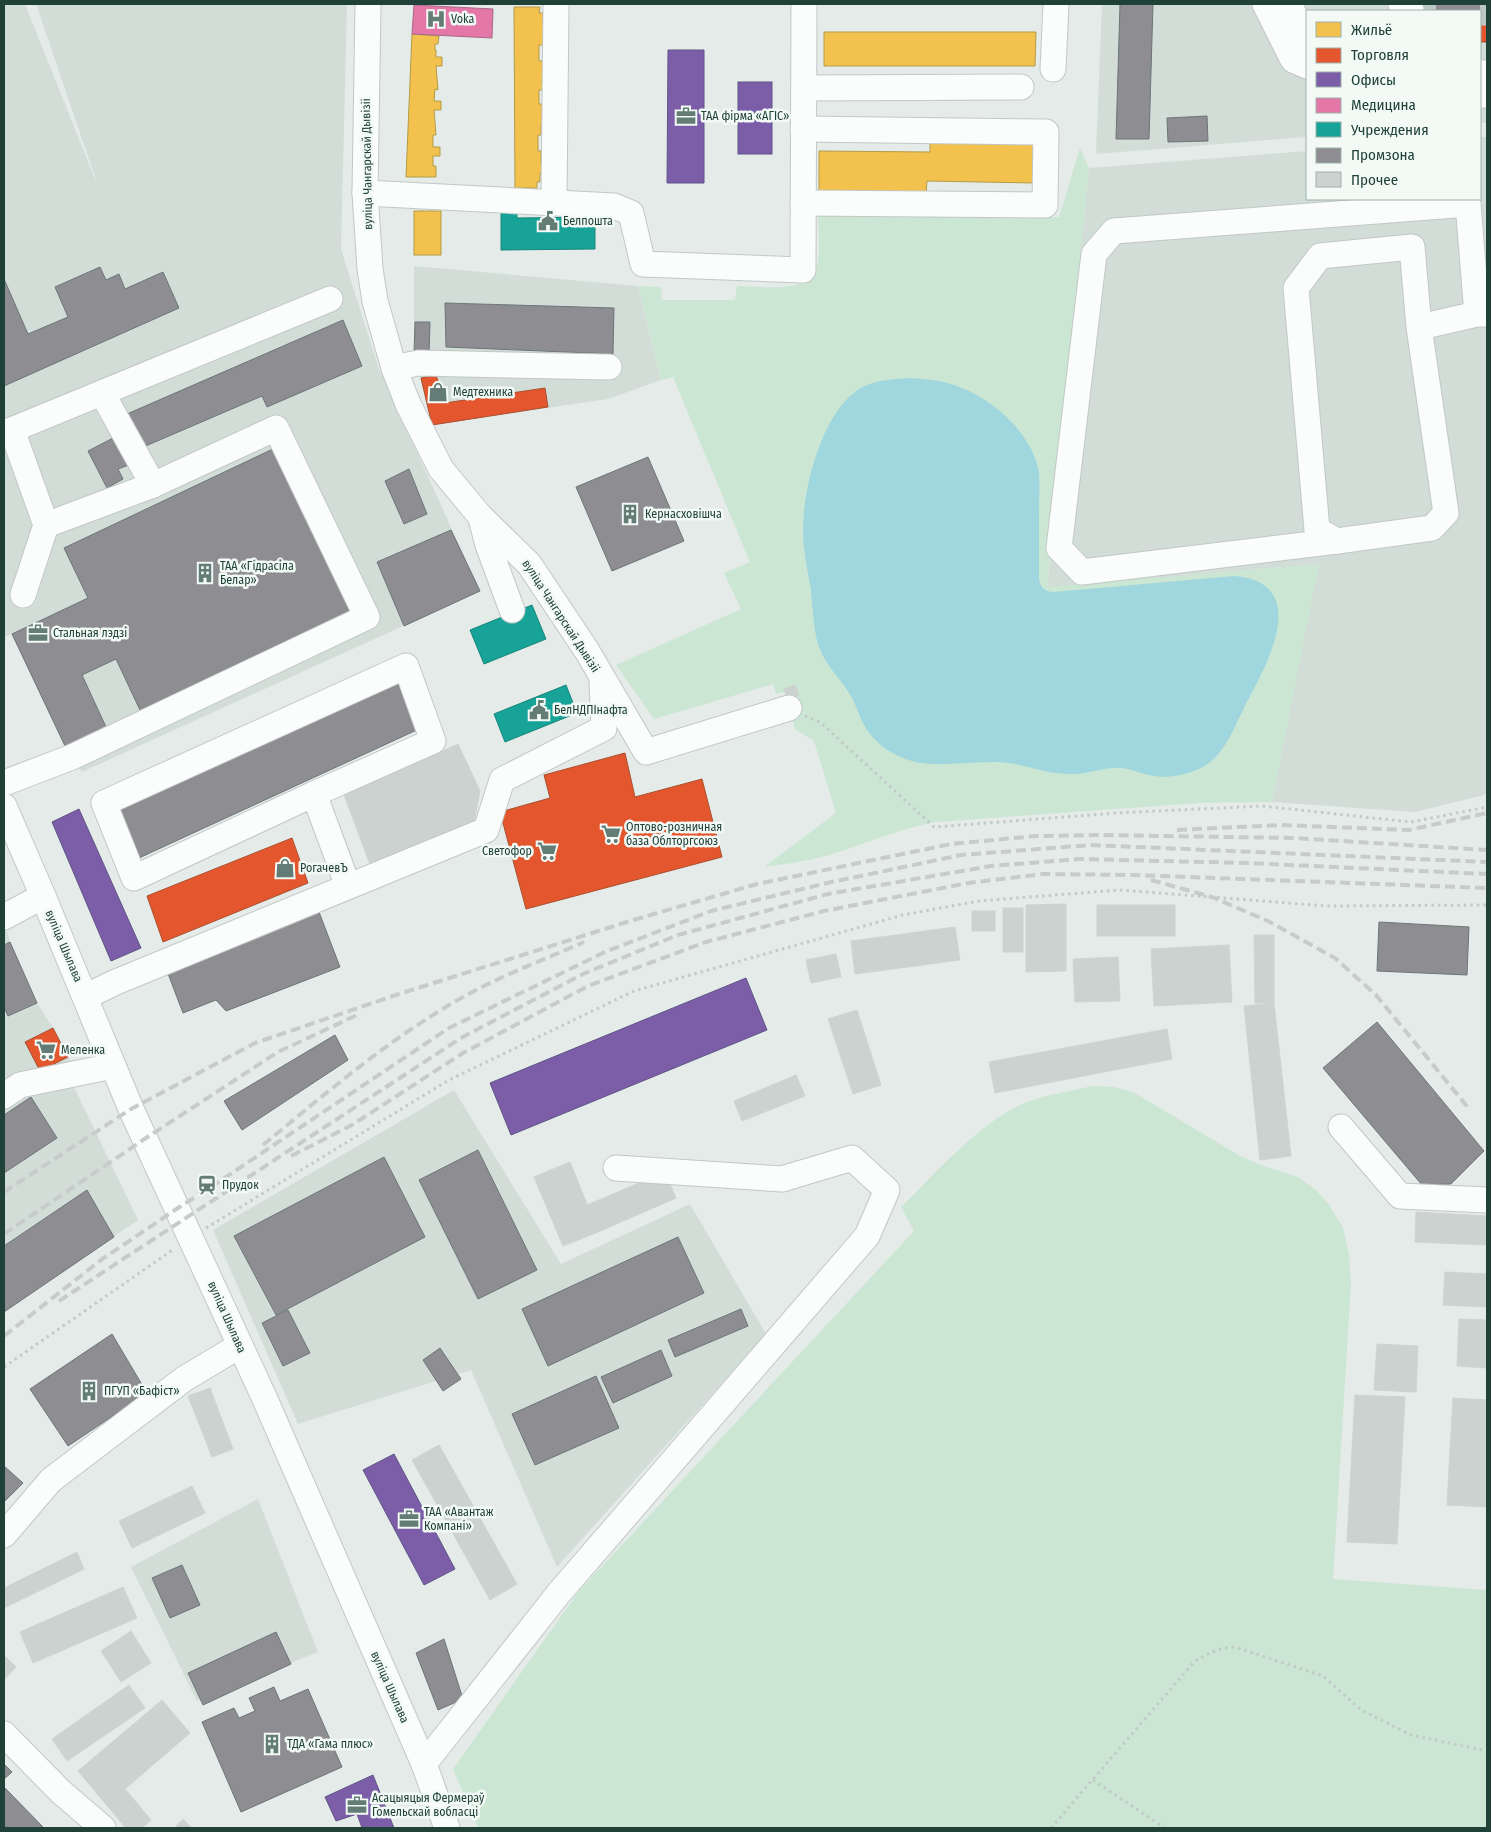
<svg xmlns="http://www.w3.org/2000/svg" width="1491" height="1832" viewBox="0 0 1491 1832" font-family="'Fira Sans Condensed',sans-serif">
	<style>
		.built { fill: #d2ddd8 }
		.green { fill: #cce6d4 }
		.water { fill: #a0d6de }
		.homes { fill: #f2c14e; stroke: #b39b47 }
		.shops { fill: #e4572e; stroke: #a95031 }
		.offices { fill: #7b5ea7; stroke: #5f5586 }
		.health { fill: #e377a8; stroke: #a86786 }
		.public { fill: #17a398; stroke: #19867b }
		.industry { fill: #8d8d92; stroke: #6c7677 }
		.building { fill: #cbd2cf; stroke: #cdd4d1 }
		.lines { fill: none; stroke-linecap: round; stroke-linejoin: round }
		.minor-tunnel { stroke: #bdc9c5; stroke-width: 25; stroke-dasharray: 25 12; stroke-linecap: butt }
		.minor-casing { stroke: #c2c8c5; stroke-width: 27 }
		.path { stroke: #c0cbc8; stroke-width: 3; stroke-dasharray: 2.5 4; stroke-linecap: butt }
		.minor { stroke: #fbfcfc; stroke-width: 25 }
		.rail { stroke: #c7ccca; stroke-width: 4; stroke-dasharray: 10 5; stroke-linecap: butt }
		.labels { text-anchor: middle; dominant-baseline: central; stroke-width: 5; stroke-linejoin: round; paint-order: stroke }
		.poi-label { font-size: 12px; fill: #1f4138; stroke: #f3faf6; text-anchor: start }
		.street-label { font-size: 12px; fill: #1f4138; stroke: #f3faf6 }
	</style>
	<rect width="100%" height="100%" fill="#e5ebe8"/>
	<g class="built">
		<polygon points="4,4 25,4 99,189 36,4 347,4 341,249 378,366 480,591 82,772 65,746 12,634 4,637"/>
		<polygon points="1102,4 1487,4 1487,123 1480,123 1480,11 1307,11 1307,137 1096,154"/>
		<polygon points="1480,137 1487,137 1487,792 1484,795 1415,812 1272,802 1318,564 1047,588 1089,168 1307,151 1307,199 1480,199"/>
		<polygon points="414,266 638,286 661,380 608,399 432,425 414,353"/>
		<polygon points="4,921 10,942 37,1003 53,1028 79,1077 72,1083 138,1220 4,1312"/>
		<polygon points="454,1090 561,1264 690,1204 766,1334 557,1567 471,1370 298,1424 213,1230"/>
		<polygon points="258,1499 318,1652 197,1701 131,1567"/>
	</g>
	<g class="green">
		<path d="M1080,148L1089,168L1047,587L1319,564L1272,802L1199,803L936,822C899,829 865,844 829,855C807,861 786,864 764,867L836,813L814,741L795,729L784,692L776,694L773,684L654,719L616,665L741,609L724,573L750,562L673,377L661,380L638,286L661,287L662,300H735L737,286C760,286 810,295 817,266C821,249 818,229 818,212L1059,217Z"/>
		<path d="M1094,1086L1114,1087L1133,1092L1240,1156L1261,1165L1298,1177L1316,1190L1330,1206L1343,1228L1349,1254L1351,1284L1333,1579L1487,1590V1828H478L453,1769L579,1591L914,1231L901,1207C935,1174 977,1125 1020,1105C1040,1096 1073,1090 1094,1086Z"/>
	</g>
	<path class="water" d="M910,378C928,379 946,381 962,388C996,402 1033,435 1039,473C1040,485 1039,498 1039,511C1039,534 1039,557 1039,580C1041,588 1045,592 1054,592L1234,576C1311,582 1269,661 1248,700C1234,725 1227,756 1199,769C1183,776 1165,779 1149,775C1139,773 1129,768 1119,768C1102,767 1086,775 1069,774C1045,774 1023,763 999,762C972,761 936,768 912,761C891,755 872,742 862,721C858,713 856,705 852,698C842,679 826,667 819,647C813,629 813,610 811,591C808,571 803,551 803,531C803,488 821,417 856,391C872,380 892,379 910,378Z"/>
	<g class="homes">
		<polygon points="514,7 540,7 539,13 543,13 543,24 548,24 548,33 543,33 543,45 539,45 539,61 543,61 543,72 548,71 548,80 542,80 543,90 539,90 539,104 542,104 542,115 546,115 546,125 541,125 541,135 538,135 538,151 541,151 541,164 546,164 546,173 540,173 540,182 537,182 537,188 515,188"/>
		<polygon points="824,32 1036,32 1035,66 824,66"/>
		<polygon points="412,34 439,36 438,44 435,44 435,50 436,50 436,57 442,57 442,66 436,66 438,90 435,89 434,101 441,101 441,110 434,110 436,135 433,135 433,147 440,147 440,156 433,156 433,166 436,166 436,177 406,177"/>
		<polygon points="930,139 1034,140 1034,183 927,181 926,194 819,192 819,151 930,152"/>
		<rect x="414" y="211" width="27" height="44"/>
	</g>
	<g class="shops">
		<rect x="1480" y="24" width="7" height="18"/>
		<polygon points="436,375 445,403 545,388 548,407 432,425 421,378"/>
		<polygon points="625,753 635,797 702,779 722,857 526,909 500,812 550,798 544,775"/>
		<polygon points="292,838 308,883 163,942 147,896"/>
		<polygon points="53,1028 68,1057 40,1071 25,1042"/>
	</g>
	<g class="offices">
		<polygon points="668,50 704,50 704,183 667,183"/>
		<rect x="738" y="82" width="34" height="72"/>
		<polygon points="79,809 141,948 111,961 52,822"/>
		<polygon points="746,978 767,1030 511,1135 490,1083"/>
		<polygon points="394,1454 455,1569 424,1585 363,1470"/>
		<polygon points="373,1775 394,1828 362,1828 357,1814 336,1821 325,1797"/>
	</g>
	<polygon class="health" points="414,5 493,9 492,38 412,34"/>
	<g class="public">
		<polygon points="501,209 517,209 517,218 595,217 595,249 501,250"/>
		<polygon points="532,605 546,639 484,664 470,630"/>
		<polygon points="566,685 577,713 505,742 494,714"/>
	</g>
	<g class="industry">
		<polygon points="1120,4 1153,4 1149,139 1116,139"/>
		<polygon points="1411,4 1487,4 1487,24 1480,24 1480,11 1411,11"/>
		<polygon points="1207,116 1208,141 1168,142 1167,118"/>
		<polygon points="100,267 106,280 119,274 125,289 163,272 179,308 4,386 4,279 28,334 68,317 55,287"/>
		<polygon points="445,303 614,308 613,354 446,347"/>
		<polygon points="343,320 362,366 267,407 262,396 141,448 127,414"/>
		<polygon points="415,322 430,322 429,354 414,353"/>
		<polygon points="115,437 129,465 118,469 123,479 107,488 88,451"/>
		<polygon points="275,448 351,610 140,710 116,659 82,675 106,727 65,746 12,634 88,598 64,548"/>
		<polygon points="648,457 684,541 612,571 576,487"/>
		<polygon points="409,469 427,514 404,524 385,481"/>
		<polygon points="451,530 480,591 404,626 377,562"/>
		<polygon points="395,678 419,729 139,858 119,805"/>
		<polygon points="319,912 340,967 226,1011 216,1000 183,1013 167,971"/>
		<polygon points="1379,922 1469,927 1467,975 1377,971"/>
		<polygon points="10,942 37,1003 8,1016 4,1007 4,945"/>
		<polygon points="1377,1022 1484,1151 1451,1184 1422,1185 1323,1068"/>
		<polygon points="335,1035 348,1060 242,1130 224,1101"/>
		<polygon points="31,1097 57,1138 4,1173 4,1115"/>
		<polygon points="478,1150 537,1270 478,1299 419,1180"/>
		<polygon points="384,1157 425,1237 276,1315 234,1236"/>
		<polygon points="87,1190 114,1237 4,1312 4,1246"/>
		<polygon points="678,1237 704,1293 548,1366 522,1309"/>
		<polygon points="741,1309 748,1326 675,1357 668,1340"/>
		<polygon points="288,1310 310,1353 283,1366 262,1323"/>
		<polygon points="112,1334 147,1393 68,1446 30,1389"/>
		<polygon points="440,1348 461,1379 443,1391 423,1360"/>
		<polygon points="661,1350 672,1376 613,1403 601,1377"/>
		<polygon points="596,1376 619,1428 535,1465 512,1414"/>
		<polygon points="4,1466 23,1483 4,1502"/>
		<polygon points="182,1565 200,1605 170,1618 152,1578"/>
		<polygon points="276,1632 291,1664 203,1705 188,1673"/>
		<polygon points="444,1639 463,1699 438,1710 416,1653"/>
		<polygon points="274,1687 280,1701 308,1689 342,1767 241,1812 202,1722 234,1708 239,1718 255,1711 249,1698"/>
		<polygon points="4,1764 12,1772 4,1779"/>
		<polygon points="4,1787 44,1828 4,1828"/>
	</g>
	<g class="building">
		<polygon points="795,685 799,695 788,699 784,689"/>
		<polygon points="458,744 480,791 474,822 371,867 344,795"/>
		<polygon points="1066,904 1066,971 1026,972 1026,905"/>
		<rect x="1097" y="905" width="78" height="31"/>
		<rect x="1003" y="908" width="20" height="44"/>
		<rect x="972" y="911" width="23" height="20"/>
		<polygon points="955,927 960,960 855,974 851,941"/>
		<polygon points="1254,935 1274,935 1274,1003 1255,1003"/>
		<polygon points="1229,945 1232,1002 1154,1006 1151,949"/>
		<polygon points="836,954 841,977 811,983 806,960"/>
		<polygon points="1118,957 1120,1001 1075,1002 1073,959"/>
		<polygon points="1274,1003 1291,1156 1260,1160 1244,1006"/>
		<polygon points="857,1010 881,1085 853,1094 828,1019"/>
		<polygon points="1167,1029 1172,1059 995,1093 989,1062"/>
		<polygon points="796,1075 805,1096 742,1121 734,1101"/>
		<polygon points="570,1162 598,1232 563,1246 534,1177"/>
		<polygon points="665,1172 676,1198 598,1232 587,1205"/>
		<polygon points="1416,1212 1487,1216 1487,1245 1415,1242"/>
		<polygon points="1445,1272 1487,1274 1487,1307 1443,1305"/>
		<polygon points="1459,1319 1487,1320 1487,1368 1457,1366"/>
		<polygon points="1377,1344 1418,1346 1416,1392 1374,1390"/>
		<polygon points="210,1388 233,1449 212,1457 188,1396"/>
		<polygon points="1355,1395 1405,1397 1397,1544 1347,1542"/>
		<polygon points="1453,1398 1487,1400 1487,1507 1447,1505"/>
		<polygon points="439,1445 517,1584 490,1600 412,1460"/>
		<polygon points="192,1486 205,1513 132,1548 119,1521"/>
		<polygon points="77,1552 84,1569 4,1608 4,1588"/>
		<polygon points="123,1587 137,1618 33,1663 20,1632"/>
		<polygon points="131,1631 151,1663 121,1682 101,1651"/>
		<polygon points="4,1655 16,1667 4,1680"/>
		<polygon points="129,1685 145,1708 67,1761 52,1739"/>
		<polygon points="162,1700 190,1733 125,1789 151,1820 142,1828 126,1828 78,1771"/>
		<polygon points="183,1819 192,1828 174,1828"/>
	</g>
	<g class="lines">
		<g class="minor-tunnel">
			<polyline points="1411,10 1443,11"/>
			<polyline points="1480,13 1487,13"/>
		</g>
		<defs>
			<g id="minor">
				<polyline points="368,4 365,193 370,269 375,301 394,368 408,404 441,469 480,516 529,564 587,651 646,752 789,708"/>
				<polyline points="1265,4 1293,60 1307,66"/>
				<polyline points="1289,4 1307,40"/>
				<polyline points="1401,4 1411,10"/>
				<polyline points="1053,69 1056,4"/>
				<polyline points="1480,73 1487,73"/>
				<polyline points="804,88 1021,87"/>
				<polyline points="1480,95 1487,95"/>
				<polyline points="365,193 614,206 631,213 643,264 803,270 804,4"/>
				<polyline points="554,202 556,4"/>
				<polyline points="803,203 1045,205 1046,132 803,129"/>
				<polygon points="1412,247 1419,327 1446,513 1432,528 1337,541 1317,530 1296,288 1320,256"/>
				<polyline points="1420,327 1477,314 1487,314"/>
				<polyline points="394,368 418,363 609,367"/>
				<polyline points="12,430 46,525 23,595"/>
				<polyline points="4,433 330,299"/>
				<polyline points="481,518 488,545 512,610"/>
				<polyline points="46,525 153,485"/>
				<polyline points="1337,541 1082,572 1059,548 1094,254 1114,231 1468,204 1477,314"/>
				<polyline points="4,783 72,757 367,617 276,428 153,485 102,393"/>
				<polyline points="314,794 433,741 406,666 104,803 134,878 314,794 348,886"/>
				<polyline points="4,806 43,896 131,1109 264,1397 424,1764 447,1828"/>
				<polyline points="4,917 43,896"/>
				<polyline points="85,997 116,982 486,830 502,780 604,728 602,681"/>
				<polyline points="4,1096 20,1085 113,1066"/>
				<polyline points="1341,1127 1400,1196 1487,1200"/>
				<polyline points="4,1535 51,1480 184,1379 239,1346"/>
				<polyline points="4,1734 61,1792 103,1828"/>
				<polyline points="424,1764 559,1593 867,1236 887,1190 852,1158 782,1179 616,1168"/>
			</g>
		</defs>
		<use href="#minor" class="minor-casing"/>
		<g class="path">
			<polyline points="805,716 820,722 934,827 1115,813 1262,806 1411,822 1487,807"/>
			<polyline points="206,1228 449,1080 634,991 903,915 979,901 1119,890 1327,906 1487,905"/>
			<polyline points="4,1367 174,1249"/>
			<polyline points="1093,1780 1165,1828"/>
			<path d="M1051,1828L1194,1662C1208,1653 1219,1648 1235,1647L1323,1676L1361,1710L1411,1735L1487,1751"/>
		</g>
		<use href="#minor" class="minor"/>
		<g class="rail">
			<polyline points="1177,830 1281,825 1409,830 1487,813"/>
			<polyline points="1151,880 1212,897 1270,922 1335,958 1376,995 1470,1110"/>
			<path d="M263,1145C330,1090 398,1031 476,990C511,972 548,958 584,942"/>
			<polyline points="291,1156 352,1125 463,1053 588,986 706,942 824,911 968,883 1043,874 1134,875 1487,888"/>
			<polyline points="4,1192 131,1109 255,1043 399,994 630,921 757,884 951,844 1036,836 1099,835 1294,838 1487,850"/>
			<polyline points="4,1234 146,1138 278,1052 357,1015"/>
			<polyline points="59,1301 461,1038 583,974 678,935 828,894 991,866 1080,859 1246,863 1487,874"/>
			<polyline points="4,1336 101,1260 178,1208 217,1183 449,1028 605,952 711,911 827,883 961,855 1091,845 1487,862"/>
		</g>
	</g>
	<defs>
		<symbol id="hospital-bare" viewBox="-9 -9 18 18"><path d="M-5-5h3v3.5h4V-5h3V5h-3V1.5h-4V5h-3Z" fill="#647c76" stroke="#f3faf6" stroke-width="2.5" paint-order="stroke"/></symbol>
		<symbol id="office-bare" viewBox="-9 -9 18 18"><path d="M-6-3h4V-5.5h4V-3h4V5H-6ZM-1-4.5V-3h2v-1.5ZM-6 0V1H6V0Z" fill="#647c76" stroke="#f3faf6" stroke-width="2.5" paint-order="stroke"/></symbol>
		<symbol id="civic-bare" viewBox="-9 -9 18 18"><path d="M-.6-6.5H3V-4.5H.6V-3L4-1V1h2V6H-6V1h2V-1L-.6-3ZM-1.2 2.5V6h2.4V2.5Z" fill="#647c76" stroke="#f3faf6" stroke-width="2.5" paint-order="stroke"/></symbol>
		<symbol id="shop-bare" viewBox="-9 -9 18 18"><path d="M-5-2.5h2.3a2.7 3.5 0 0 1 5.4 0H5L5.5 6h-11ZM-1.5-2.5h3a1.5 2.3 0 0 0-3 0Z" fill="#647c76" stroke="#f3faf6" stroke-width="2.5" paint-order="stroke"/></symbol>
		<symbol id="building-bare" viewBox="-9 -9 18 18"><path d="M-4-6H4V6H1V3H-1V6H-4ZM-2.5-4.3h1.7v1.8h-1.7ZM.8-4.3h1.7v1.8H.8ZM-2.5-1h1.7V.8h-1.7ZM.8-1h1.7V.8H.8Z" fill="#647c76" stroke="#f3faf6" stroke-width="2.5" paint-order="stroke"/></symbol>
		<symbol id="supermarket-bare" viewBox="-9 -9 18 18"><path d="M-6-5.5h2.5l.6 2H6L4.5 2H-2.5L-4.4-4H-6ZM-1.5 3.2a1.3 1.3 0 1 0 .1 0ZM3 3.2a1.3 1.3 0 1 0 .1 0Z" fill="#647c76" stroke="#f3faf6" stroke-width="2.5" paint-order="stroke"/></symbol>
		<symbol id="station-bare" viewBox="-9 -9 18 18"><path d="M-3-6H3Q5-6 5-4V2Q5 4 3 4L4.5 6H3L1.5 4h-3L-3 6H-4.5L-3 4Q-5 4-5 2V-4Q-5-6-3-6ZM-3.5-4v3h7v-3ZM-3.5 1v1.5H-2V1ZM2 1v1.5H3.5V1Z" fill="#647c76" stroke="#f3faf6" stroke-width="2.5" paint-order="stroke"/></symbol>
	</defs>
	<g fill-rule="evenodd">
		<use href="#hospital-bare" x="422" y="5" width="28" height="28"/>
		<use href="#office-bare" x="672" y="102" width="28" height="28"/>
		<use href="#civic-bare" x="534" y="207" width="28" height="28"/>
		<use href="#shop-bare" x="424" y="378" width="28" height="28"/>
		<use href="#building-bare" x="616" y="500" width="28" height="28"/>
		<use href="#building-bare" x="191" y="559" width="28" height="28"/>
		<use href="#office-bare" x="24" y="619" width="28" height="28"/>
		<use href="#civic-bare" x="525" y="696" width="28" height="28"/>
		<use href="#supermarket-bare" x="597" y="820" width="28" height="28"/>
		<use href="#supermarket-bare" x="533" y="837" width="28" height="28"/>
		<use href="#shop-bare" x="271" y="854" width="28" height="28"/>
		<use href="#supermarket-bare" x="32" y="1036" width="28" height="28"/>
		<use href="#station-bare" x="193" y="1171" width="28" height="28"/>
		<use href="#building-bare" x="75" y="1377" width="28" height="28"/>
		<use href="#office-bare" x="395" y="1505" width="28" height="28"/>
		<use href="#building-bare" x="258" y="1730" width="28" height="28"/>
		<use href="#office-bare" x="343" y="1791" width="28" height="28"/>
	</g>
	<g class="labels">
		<g class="poi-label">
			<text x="451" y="19">Voka</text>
			<text x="701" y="116">ТАА фірма «АГІС»</text>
			<text x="563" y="221">Белпошта</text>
			<text x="453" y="392">Медтехника</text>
			<text x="645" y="514">Кернасховішча</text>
			<text x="220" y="566">ТАА «Гідрасіла<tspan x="220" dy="14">Белар»</tspan></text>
			<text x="53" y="633">Стальная лэдзі</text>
			<text x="554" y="710">БелНДПІнафта</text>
			<text x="626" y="827">Оптово-розничная<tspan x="626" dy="14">база Облторгсоюз</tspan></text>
			<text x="532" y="851" text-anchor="end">Светофор</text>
			<text x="300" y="868">РогачевЪ</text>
			<text x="61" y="1050">Меленка</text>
			<text x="222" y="1185">Прудок</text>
			<text x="104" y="1391">ПГУП «Бафіст»</text>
			<text x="424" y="1512">ТАА «Авантаж<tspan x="424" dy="14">Компані»</tspan></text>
			<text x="287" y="1744">ТДА «Гама плюс»</text>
			<text x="372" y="1798">Асацыяцыя Фермераў<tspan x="372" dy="14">Гомельскай вобласці</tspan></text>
		</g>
		<g class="street-label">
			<text transform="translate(367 164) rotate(-91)">вуліца Чангарскай Дывізіі</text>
			<text transform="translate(561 616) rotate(57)">вуліца Чангарскай Дывізіі</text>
			<text transform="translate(64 946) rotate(67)">вуліца Шылава</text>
			<text transform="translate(227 1317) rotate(66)">вуліца Шылава</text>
			<text transform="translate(390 1687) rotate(66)">вуліца Шылава</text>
		</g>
	</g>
	<rect width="1491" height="1832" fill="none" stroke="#1f4138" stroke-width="10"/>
	<rect x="1306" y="10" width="175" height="190" fill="#f3faf6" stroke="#9eb0aa"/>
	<rect x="1316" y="22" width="25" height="15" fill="#f2c14e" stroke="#9eb0aa"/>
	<text x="1351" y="35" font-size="15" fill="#1f4138">Жильё</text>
	<rect x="1316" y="48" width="25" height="15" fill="#e4572e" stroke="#9eb0aa"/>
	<text x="1351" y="60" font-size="15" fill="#1f4138">Торговля</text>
	<rect x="1316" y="72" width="25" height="15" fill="#7b5ea7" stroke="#9eb0aa"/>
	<text x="1351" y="85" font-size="15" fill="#1f4138">Офисы</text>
	<rect x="1316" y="98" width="25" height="15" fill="#e377a8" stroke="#9eb0aa"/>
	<text x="1351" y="110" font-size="15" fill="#1f4138">Медицина</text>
	<rect x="1316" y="122" width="25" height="15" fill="#17a398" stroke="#9eb0aa"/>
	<text x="1351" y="135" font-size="15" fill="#1f4138">Учреждения</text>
	<rect x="1316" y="148" width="25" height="15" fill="#8d8d92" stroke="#9eb0aa"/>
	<text x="1351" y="160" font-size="15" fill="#1f4138">Промзона</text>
	<rect x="1316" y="172" width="25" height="15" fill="#cbd2cf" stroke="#9eb0aa"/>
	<text x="1351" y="185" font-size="15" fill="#1f4138">Прочее</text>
</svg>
